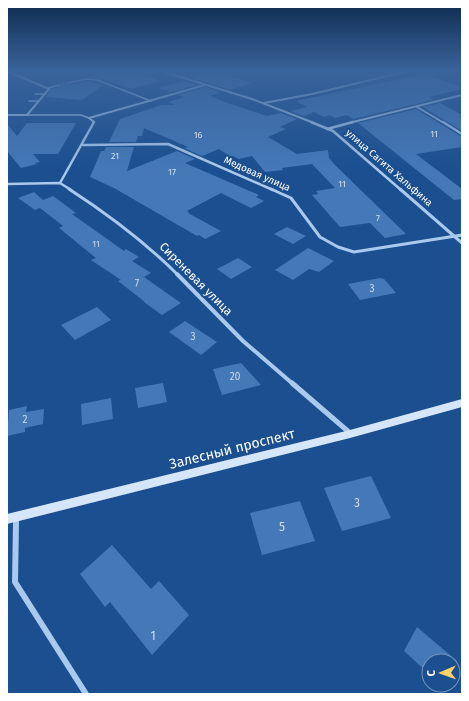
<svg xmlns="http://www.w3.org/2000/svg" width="469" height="701" viewBox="0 0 469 701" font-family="'Fira Sans',sans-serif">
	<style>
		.building { fill: #4478b7 }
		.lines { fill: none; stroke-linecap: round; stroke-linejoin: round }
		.lane { stroke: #a9c9ee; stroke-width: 1.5 }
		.street-far5 { stroke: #a9c9ee; stroke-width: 2 }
		.street-far4 { stroke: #a9c9ee; stroke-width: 2.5 }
		.street-far3 { stroke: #a9c9ee; stroke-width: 3 }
		.street-far2 { stroke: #a9c9ee; stroke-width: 4 }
		.street-far1 { stroke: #a9c9ee; stroke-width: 5 }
		.street { stroke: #a9c9ee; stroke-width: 6 }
		.secondary { fill: #d6e6fa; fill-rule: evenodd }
		.labels { text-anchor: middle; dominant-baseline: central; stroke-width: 4; stroke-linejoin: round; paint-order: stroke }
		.far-number-label { font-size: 9px; fill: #d0dded }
		.far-street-label { font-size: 10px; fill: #fff; stroke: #1b4f8f }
		.number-label { font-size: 10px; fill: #d0dded }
		.street-label { font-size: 12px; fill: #fff; stroke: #1b4f8f }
		.near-number-label { font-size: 12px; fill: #d0dded }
		.near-street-label { font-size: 14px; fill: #fff; stroke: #1b4f8f }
	</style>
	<rect width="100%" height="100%" fill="#1b4f8f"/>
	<g class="building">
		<polygon points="86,71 132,71 161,81 131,89 108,80 87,77 94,75 86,72"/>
		<polygon points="215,72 252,83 230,90 193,78"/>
		<polygon points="423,74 460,86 457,88 461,89 429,97 433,100 353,119 347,115 335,118 330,115 324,117 314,112 304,116 290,111 307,107 296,101"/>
		<polygon points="67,81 68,85 87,81 103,85 82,100 46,97 51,89 62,86 60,83"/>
		<polygon points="184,81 197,85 170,92 158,88"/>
		<polygon points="206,87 222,92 210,96 225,102 267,116 281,113 297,119 280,127 286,129 268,137 297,154 328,150 329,158 335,165 406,234 385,238 370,223 340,227 312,195 318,194 316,191 335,188 312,164 282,168 283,170 265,172 252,156 239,159 233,156 231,157 219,149 202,156 184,148 188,147 144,128 142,136 138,136 136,142 109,142 120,119 161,105 176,105 168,102 184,97 178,95"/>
		<polygon points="440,103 462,115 462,131 423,107"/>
		<polygon points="416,109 462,137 462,147 416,154 462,189 462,199 454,200 358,123"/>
		<polygon points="27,123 76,123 58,154 33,154 40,162 35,163 37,164 21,168 7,151 7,124 17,136"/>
		<polygon points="106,147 134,147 127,171 177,151 195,159 185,163 259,195 256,197 264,201 251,208 221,193 187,211 189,212 188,213 221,231 205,239 199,235 197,236 114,188 90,177 101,151 104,151"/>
		<polygon points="34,192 43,200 53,196 76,213 72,214 124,251 126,249 139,257 132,261 151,273 144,277 181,303 162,315 144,302 145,302 118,281 121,280 91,260 96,258 59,228 63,226 40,208 35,210 18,198"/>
		<polygon points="287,227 306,236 293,244 274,234"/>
		<polygon points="308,248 334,261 319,272 309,269 293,280 275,270"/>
		<polygon points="238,258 252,267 231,279 217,269"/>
		<polygon points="380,278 384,279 396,293 360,300 348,284"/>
		<polygon points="97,307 111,320 75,340 61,325"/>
		<polygon points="185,321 217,342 201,355 169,332"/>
		<polygon points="241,363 261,385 222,395 213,369"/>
		<polygon points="163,383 167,402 138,408 135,388"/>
		<polygon points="111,398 113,419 82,425 81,404"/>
		<polygon points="27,406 26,412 44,409 43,424 25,428 25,432 7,436 9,410"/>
		<polygon points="371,476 391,518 342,531 324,488"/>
		<polygon points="300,501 315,541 262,555 250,513"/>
		<polygon points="112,545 151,589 159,581 189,615 152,655 110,602 105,607 80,574"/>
		<polygon points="417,627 457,661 429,661 429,674 404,651"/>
	</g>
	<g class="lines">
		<g class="lane">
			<polyline points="68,83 87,79 97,80 151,101"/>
			<polyline points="48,88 60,85"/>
			<polyline points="35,94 45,94"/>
			<polyline points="29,101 39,101"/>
			<polyline points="27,115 81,115 89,118"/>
		</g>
		<g class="street-far5">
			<polyline points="7,71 49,89 27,115 7,115"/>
			<polyline points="161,71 252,99 314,123"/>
			<polyline points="264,103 312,94 408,71"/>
			<polyline points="417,107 444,123"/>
			<polyline points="93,123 94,122 89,118 205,85"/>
			<polyline points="349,123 462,95"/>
		</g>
		<g class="street-far4">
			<polyline points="311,122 333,131 401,190"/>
			<polyline points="443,122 462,134"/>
			<polyline points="327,129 353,122"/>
			<polyline points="83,145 168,144 273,190"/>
			<polyline points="60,183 94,122"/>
			<polyline points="7,184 60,183 71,190"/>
		</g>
		<g class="street-far3">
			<path d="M69,189C109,215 145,242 178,275"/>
			<polyline points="271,189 291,198 320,237 338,247 354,252 462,235"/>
			<polyline points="400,189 462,243"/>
		</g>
		<polyline class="street-far2" points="177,274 243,341 293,384"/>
		<g class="street-far1">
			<polyline points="292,383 350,433"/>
			<polyline points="16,523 16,517"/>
		</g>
		<polyline class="street" points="16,522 15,582 86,694"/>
		<polygon class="secondary" points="462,399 462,407 350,438 7,524 7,514 350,430"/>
	</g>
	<linearGradient id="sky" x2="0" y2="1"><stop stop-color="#0f2b4f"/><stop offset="0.42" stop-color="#39639b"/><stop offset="1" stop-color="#39639b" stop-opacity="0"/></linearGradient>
	<rect width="469" height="169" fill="url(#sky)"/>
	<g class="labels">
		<g class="far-number-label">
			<text x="434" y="134">11</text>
			<text x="198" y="135">16</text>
			<text x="115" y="156">21</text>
			<text x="172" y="172">17</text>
			<text x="342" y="184">11</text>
			<text x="378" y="218">7</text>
			<text x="96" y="244">11</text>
		</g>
		<g class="far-street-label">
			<text transform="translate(389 168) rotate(41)">улица Сагита Хальфина</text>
			<text transform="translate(257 174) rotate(24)">Медовая улица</text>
		</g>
		<g class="number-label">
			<text x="137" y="284">7</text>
			<text x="372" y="289">3</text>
			<text x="193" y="337">3</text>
			<text x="235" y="377">20</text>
			<text x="25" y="420">2</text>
		</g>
		<g class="street-label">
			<text transform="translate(196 279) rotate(45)">Сиреневая улица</text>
		</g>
		<g class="near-number-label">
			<text x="357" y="503">3</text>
			<text x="282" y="527">5</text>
			<text x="153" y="636">1</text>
		</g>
		<g class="near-street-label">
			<text transform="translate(232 449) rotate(-14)">Залесный проспект</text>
		</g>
	</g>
	<rect width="469" height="701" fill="none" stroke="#ffffff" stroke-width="16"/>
	<g transform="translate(441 673) rotate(268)"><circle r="19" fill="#1b4f8f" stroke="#7695bc"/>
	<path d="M0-3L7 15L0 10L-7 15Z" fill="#ffd166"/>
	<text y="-6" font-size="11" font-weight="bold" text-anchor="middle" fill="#ffffff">С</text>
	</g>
</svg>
